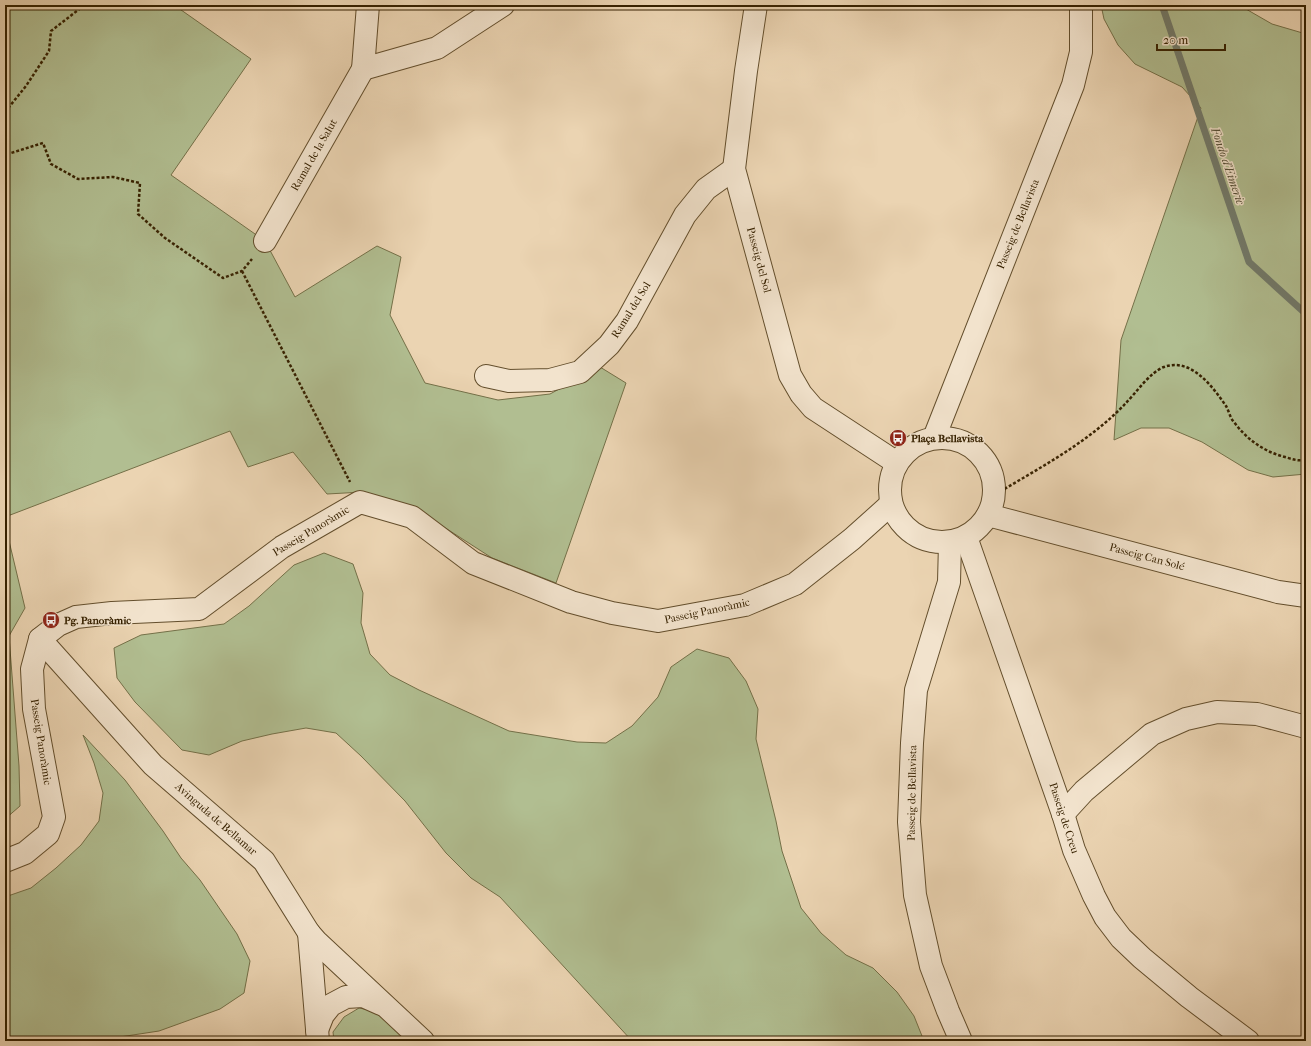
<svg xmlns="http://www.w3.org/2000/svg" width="1311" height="1046" viewBox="0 0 1311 1046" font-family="'IM FELL French Canon',serif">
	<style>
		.green { fill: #b1be91; stroke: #747048 }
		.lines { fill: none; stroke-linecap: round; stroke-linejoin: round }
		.stream { stroke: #727b6c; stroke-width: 7 }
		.minor-casing { stroke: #634e2c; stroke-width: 24 }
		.path { stroke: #362100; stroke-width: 2.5; stroke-dasharray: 3 2; stroke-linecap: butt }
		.minor { stroke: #f2e3cd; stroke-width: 22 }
		.labels { text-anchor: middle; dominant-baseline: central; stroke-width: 3; stroke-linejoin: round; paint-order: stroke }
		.street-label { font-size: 11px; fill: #362100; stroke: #f2e3cd }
		.poi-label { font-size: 11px; font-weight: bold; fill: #362100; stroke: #f2e3cd; text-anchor: start }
		.water-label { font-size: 12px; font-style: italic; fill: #544e36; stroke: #f2e3cd }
	</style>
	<rect width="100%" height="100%" fill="#ebd4b2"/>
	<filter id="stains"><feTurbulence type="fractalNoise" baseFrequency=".005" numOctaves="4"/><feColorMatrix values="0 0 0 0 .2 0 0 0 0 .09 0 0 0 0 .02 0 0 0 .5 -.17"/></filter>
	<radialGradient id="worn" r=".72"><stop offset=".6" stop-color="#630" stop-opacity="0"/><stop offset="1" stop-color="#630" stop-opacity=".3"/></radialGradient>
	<g class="green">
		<polygon points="5,5 174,5 251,59 171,175 265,241 295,297 377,246 401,257 390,315 425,383 498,400 550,394 600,367 626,383 556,583 492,558 419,511 363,492 327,494 293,452 248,467 230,431 5,517"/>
		<polygon points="1101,5 1239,5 1272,24 1306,34 1306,474 1273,477 1248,470 1202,442 1169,428 1141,428 1114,440 1121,340 1201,108 1182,87 1135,64 1118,45 1104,19"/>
		<polygon points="5,524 25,608 9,636 19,766 20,806 5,819"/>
		<polygon points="324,553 353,564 363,593 361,623 370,654 390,675 419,690 509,731 577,742 606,743 632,726 658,697 671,667 697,649 729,658 746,681 758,709 756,739 776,821 782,851 801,908 821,933 846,955 873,968 897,992 914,1016 924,1041 632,1041 500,897 471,878 446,853 405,801 361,756 336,733 306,728 272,734 242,741 209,755 182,750 135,702 117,678 114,648 141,635 224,624 249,606 294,565"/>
		<polygon points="83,735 125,780 163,831 181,858 200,880 237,934 250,961 244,993 220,1009 159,1031 100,1040 5,1041 5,897 31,888 56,868 81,845 99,821 103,793 94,763"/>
		<polygon points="359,1008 375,1011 407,1041 334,1041 333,1032 344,1017"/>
	</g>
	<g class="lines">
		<polyline class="stream" points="1162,5 1249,262 1306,314"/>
		<defs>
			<g id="minor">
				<polyline points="368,5 363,69 437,48 503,5"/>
				<polyline points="756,5 746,71 734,169 790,375 801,394 813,408 897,463"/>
				<polyline points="265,241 363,69"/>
				<polyline points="486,376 509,381 550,380 580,372 609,345 627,321 685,215 706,189 734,169"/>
				<circle cx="942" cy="490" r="52"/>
				<polyline points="934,438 1073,85 1081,52 1081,5"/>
				<polyline points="988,515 1278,592 1306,596"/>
				<polyline points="966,537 1063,814 1074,850 1094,896 1105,917 1121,938 1142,958 1189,997 1248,1041"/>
				<polyline points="950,543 949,582 916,690 912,743 909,822 915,895 931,966 948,1011 961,1041"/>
				<polyline points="40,639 153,765 264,861 309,933 316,941 423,1041"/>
				<polyline points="1063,814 1084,791 1152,734 1186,719 1217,712 1257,714 1306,727"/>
				<polyline points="5,861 25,853 48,834 54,817 34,709 32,669 40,639 58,625 76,617 112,613 199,609 282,547 360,502 412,517 473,563 571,602 612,613 658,621 745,605 795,584 852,539 891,504"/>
				<polyline points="309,933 318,1041"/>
				<polyline points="317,1030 323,1015 331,1005 346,997 363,996 381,1004"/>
			</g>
		</defs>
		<use href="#minor" class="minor-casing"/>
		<g class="path">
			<polyline points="5,112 26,86 49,51 51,31 82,7 82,5"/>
			<polyline points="5,143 8,154 43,143 51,164 78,179 113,177 140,183 138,214 165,238 223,278 242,271 252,259"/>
			<polyline points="242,271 350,482"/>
			<path d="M996,494C1041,467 1089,442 1125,404C1136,393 1150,372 1164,367C1191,357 1213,387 1226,406C1229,411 1230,418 1234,422C1247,440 1265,452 1285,457C1292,459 1299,462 1306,459"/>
		</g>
		<use href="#minor" class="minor"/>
	</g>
	<defs>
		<symbol id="bus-disc" viewBox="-11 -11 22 22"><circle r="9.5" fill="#8f2418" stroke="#f2e3cd"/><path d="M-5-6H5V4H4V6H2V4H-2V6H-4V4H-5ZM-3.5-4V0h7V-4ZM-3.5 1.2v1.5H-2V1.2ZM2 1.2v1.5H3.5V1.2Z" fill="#fff"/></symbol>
	</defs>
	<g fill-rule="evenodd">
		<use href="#bus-disc" x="888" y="428" width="20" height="20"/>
		<use href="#bus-disc" x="41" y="610" width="20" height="20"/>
	</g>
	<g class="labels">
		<g class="street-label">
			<text transform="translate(314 155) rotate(-60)">Ramal de la Salut</text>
			<text transform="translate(1018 224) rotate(-68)">Passeig de Bellavista</text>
			<text transform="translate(759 260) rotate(75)">Passeig del Sol</text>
			<text transform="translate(631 310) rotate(-58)">Ramal del Sol</text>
			<text transform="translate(311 531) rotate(-31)">Passeig Panoràmic</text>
			<text transform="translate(1147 557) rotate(15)">Passeig Can Solé</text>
			<text transform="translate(707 611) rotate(-12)">Passeig Panoràmic</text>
			<text transform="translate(41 742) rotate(81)">Passeig Panoràmic</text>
			<text transform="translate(912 793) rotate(-89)">Passeig de Bellavista</text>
			<text transform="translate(1064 818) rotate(72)">Passeig de Creu</text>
			<text transform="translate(216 819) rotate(41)">Avinguda de Bellamar</text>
		</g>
		<g class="poi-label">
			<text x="911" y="438">Plaça Bellavista</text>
			<text x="64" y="620">Pg. Panoràmic</text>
		</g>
		<g class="water-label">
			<text transform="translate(1228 166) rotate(71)">Fondo d'Eimeric</text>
		</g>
	</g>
	<rect width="1311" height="1046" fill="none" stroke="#ebd4b2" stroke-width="20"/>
	<rect x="6" y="6" width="1299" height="1034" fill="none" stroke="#362100" stroke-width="2"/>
	<rect x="10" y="10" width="1291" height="1026" fill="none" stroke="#362100"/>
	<path d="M1157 44v6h68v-6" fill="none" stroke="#362100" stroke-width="2"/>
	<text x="1163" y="44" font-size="12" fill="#362100" stroke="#f2e3cd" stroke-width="3" paint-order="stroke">20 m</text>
	<rect width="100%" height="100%" filter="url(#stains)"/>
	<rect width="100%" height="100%" fill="url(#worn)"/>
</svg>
